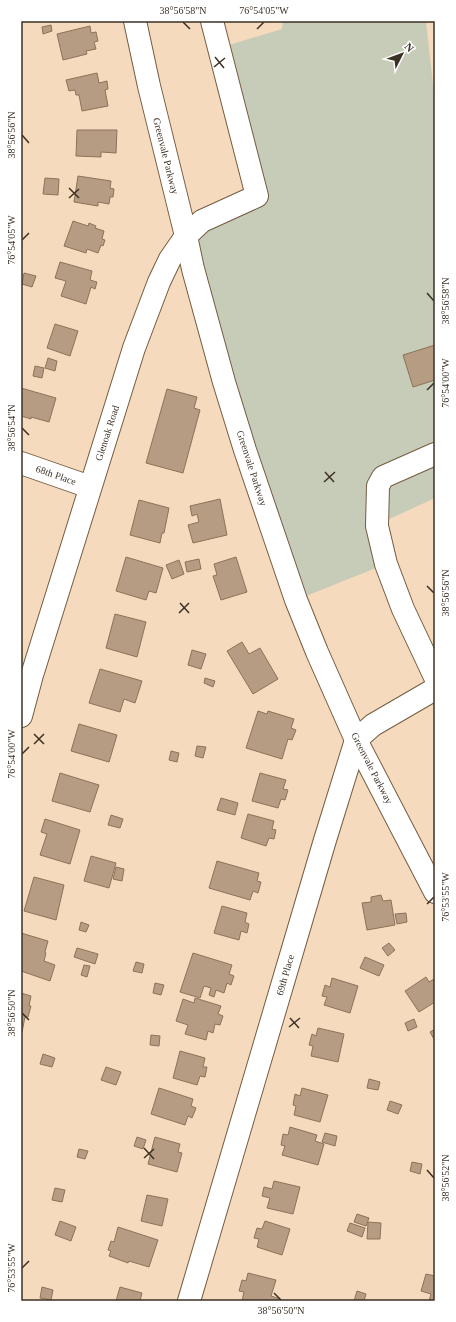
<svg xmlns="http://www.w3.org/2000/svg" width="456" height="1322" viewBox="0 0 456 1322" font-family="'Times New Roman',serif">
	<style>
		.green { fill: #c6ccb8 }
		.building { fill: #b59c83; stroke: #8c7358 }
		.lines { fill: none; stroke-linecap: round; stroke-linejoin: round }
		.street-casing { stroke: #745c42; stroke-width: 24 }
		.secondary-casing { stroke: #745c42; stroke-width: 24 }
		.street { stroke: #fff; stroke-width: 22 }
		.secondary { stroke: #fff; stroke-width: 22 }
		.ticks { fill: none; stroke: #3c3125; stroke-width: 1.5 }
		.labels { text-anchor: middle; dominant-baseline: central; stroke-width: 3; stroke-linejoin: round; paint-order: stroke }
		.street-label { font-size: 10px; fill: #3c3125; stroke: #fff }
		.neatline { fill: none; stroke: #3c3125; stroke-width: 1.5 }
		.ticks-label { font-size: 10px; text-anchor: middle; fill: #3c3125 }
	</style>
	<rect width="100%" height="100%" fill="#f6dabd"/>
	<polygon class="green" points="283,21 426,21 435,103 435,498 383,522 386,564 296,600 186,236 257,196 219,48 282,29"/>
	<g class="building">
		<polygon points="51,25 52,31 43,34 42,27"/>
		<polygon points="90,26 91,33 96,32 98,41 94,42 96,49 86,51 87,54 63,60 57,34"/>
		<polygon points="97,73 99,83 107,81 108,89 105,90 108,106 82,111 79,95 76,95 75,90 69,91 66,80"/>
		<polygon points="77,130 117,130 116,153 101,152 101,157 76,156"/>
		<polygon points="78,176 111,181 110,188 114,189 113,197 110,197 109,204 98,202 98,206 74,202"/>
		<polygon points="45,178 59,179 58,195 43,194"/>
		<polygon points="73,221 88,226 89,223 96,226 95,228 104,231 102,239 105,240 103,246 101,245 98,253 87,249 86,253 64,246"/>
		<polygon points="60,262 92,271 90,280 97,282 95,289 91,287 86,304 61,296 66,281 55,278"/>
		<polygon points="24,273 36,276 32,287 22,284"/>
		<polygon points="55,324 78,331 70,356 47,348"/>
		<polygon points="435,345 435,380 413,387 403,355"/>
		<polygon points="48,358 57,361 55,371 45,368"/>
		<polygon points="35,366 44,368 42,378 33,376"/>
		<polygon points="21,388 56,398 49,422 31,417 31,419 21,416"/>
		<polygon points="167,389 197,397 194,408 200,410 183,473 146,463"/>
		<polygon points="220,499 227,535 193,543 188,525 199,522 197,514 192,516 190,506"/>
		<polygon points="139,500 169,508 164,533 162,533 160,543 130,535"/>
		<polygon points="126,557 163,568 156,593 149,591 146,600 116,591"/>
		<polygon points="236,557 247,592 221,600 213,576 217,575 214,564"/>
		<polygon points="199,559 201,569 187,572 185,562"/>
		<polygon points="179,560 184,574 172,579 166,565"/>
		<polygon points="115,614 146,622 137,657 106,648"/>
		<polygon points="242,642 249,654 260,648 278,679 253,694 227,651"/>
		<polygon points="192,650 206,654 201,669 188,665"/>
		<polygon points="100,669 142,681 135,703 124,699 120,712 89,703"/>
		<polygon points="205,678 215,681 213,687 204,683"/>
		<polygon points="258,711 267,714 268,711 294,719 291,728 296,730 292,740 288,739 282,759 246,748"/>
		<polygon points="79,724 117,735 109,762 71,751"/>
		<polygon points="197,746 206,747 203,758 195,756"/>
		<polygon points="171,751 179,753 177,762 169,760"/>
		<polygon points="60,773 99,785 90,812 52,801"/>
		<polygon points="260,773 286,780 283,789 288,790 285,800 281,799 278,808 252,801"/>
		<polygon points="221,798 238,803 235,815 217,810"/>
		<polygon points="248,814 274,821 272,829 276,830 274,839 269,838 266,846 241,838"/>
		<polygon points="111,815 123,819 120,828 108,825"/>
		<polygon points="45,819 80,830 70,864 40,855 47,834 41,832"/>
		<polygon points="91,856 116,863 109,888 84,881"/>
		<polygon points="217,861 259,873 257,881 261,882 258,893 253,891 250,900 209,888"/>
		<polygon points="116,867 124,869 122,881 113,879"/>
		<polygon points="34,877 64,885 56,920 24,911"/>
		<polygon points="381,895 383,901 391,900 395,925 367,930 362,903 371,902 371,897"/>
		<polygon points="222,906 247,913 245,922 249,924 247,933 241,931 239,940 214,933"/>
		<polygon points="406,913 407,922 397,924 395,914"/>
		<polygon points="81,922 89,925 86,932 79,930"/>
		<polygon points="21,933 48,941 45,952 46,953 44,961 55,965 50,981 21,971"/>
		<polygon points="389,943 395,950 388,956 382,948"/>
		<polygon points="77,948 98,954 95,964 74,957"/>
		<polygon points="193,953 232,965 229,974 234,976 231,985 227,983 224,993 216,990 214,997 209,995 211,988 204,986 200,998 180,992"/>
		<polygon points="365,957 384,965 379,976 360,968"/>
		<polygon points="136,962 144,964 142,973 133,971"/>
		<polygon points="84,965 90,966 87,977 81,975"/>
		<polygon points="426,977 429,982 434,979 435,980 435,1002 419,1012 405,991"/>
		<polygon points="332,978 358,986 350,1013 324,1005 327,997 322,996 325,985 330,987"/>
		<polygon points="155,983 164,985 161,995 153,993"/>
		<polygon points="21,993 31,996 29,1006 31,1006 28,1017 25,1017 22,1032"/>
		<polygon points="195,998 221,1006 218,1014 223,1016 220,1025 215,1024 213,1033 208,1031 206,1040 185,1034 188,1025 176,1021 183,999 194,1003"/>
		<polygon points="414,1019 417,1027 408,1031 405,1023"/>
		<polygon points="318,1028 344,1034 338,1062 311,1056 313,1046 309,1045 312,1034 316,1036"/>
		<polygon points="435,1029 435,1041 430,1032"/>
		<polygon points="151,1035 160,1036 159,1046 150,1045"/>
		<polygon points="180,1051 205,1058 203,1067 207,1067 205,1077 200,1076 197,1085 173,1078"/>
		<polygon points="43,1054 55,1058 52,1067 40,1064"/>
		<polygon points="106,1067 121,1072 116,1085 101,1080"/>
		<polygon points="369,1079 380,1082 378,1090 367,1088"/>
		<polygon points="159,1088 193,1099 191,1106 196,1108 192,1118 188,1116 185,1125 151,1114"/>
		<polygon points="302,1088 328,1095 320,1122 294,1115 296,1106 293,1105 295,1094 300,1096"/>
		<polygon points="390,1101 402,1105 398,1114 387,1110"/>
		<polygon points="290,1127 317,1135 315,1141 324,1144 318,1165 282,1155 285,1146 281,1145 283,1134 288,1135"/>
		<polygon points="325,1133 337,1136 335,1146 322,1142"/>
		<polygon points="137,1137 146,1140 143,1149 134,1146"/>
		<polygon points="155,1137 180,1144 178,1152 182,1153 177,1172 148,1164"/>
		<polygon points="79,1149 88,1151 85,1159 77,1157"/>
		<polygon points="412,1162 422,1164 420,1174 410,1171"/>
		<polygon points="274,1181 300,1187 293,1214 267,1208 270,1198 262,1196 264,1187 272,1189"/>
		<polygon points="55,1188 65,1190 62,1202 52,1200"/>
		<polygon points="147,1195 168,1199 162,1226 141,1221"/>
		<polygon points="357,1214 369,1218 366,1226 354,1222"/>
		<polygon points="60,1221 76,1227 71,1241 55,1235"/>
		<polygon points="265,1221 290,1229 282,1255 257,1247 259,1239 254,1238 257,1228 262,1229"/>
		<polygon points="368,1222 381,1223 380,1239 367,1239"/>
		<polygon points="350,1223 365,1228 362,1237 347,1231"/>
		<polygon points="118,1227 158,1240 149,1267 129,1261 128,1263 109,1256 111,1251 108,1250 111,1241 114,1242"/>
		<polygon points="248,1273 276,1280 271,1296 280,1299 279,1301 242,1301 244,1292 239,1291 242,1280 246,1281"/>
		<polygon points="426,1274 435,1276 435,1301 429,1301 431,1294 421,1291"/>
		<polygon points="42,1287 53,1290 51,1300 40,1298"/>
		<polygon points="120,1287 142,1293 140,1301 116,1301"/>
		<polygon points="357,1291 366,1294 364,1301 354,1301"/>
	</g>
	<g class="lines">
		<defs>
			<g id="street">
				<polyline points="435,454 383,477 378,486 377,526 386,564 403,609 435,677"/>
				<polyline points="21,463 90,487"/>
				<polyline points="21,716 32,675 134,348 159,282 170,259 186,236 149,86 135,21"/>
				<polyline points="189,1301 325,840 356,740"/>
			</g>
			<g id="secondary">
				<polyline points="212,21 257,196 202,221 186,236 193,269 224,382 245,450 296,600 317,652 356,740 435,892"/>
				<polyline points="356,740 373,725 435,689"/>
			</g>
		</defs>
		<use href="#street" class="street-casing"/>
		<use href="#secondary" class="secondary-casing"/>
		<use href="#street" class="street"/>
		<use href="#secondary" class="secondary"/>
	</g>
	<path class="ticks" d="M183,22L190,29M257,29L264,22M215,57L224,68M214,67L225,58M22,135L29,143M69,188L79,198M69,198L79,189M22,240L29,233M427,293L434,301M427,390L434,383M22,428L29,435M325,472L334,482M324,482L335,472M427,586L434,593M180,603L189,613M179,613L189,603M34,734L44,744M34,744L44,734M22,754L29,747M427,904L434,897M22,1013L29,1020M290,1018L299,1028M289,1027L300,1018M144,1148L154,1159M144,1158L154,1149M427,1170L434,1178M22,1268L29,1261M274,1293L281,1300"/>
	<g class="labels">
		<g class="street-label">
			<text transform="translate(166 156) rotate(76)">Greenvale Parkway</text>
			<text transform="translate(107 433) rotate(-72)">Glenoak Road</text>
			<text transform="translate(252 468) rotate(72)">Greenvale Parkway</text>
			<text transform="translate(56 475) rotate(19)">68th Place</text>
			<text transform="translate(372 768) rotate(63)">Greenvale Parkway</text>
			<text transform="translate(285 975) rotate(-74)">69th Place</text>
		</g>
	</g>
	<rect width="456" height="1322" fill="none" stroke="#ffffff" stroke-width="44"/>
	<g transform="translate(402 54) rotate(48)" stroke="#ffffff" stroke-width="3" paint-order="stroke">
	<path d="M0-3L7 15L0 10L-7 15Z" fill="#3c3125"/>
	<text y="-6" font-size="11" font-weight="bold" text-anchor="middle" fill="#3c3125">N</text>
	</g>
	<rect x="22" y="22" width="412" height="1278" class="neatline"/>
	<g class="ticks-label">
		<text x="183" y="14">38°56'58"N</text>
		<text x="264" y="14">76°54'05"W</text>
		<text transform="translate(11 135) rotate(-90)" y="4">38°56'56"N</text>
		<text transform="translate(11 240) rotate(-90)" y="4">76°54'05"W</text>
		<text transform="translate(445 301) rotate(-90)" y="4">38°56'58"N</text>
		<text transform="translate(445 383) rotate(-90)" y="4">76°54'00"W</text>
		<text transform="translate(11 428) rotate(-90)" y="4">38°56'54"N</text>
		<text transform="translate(445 593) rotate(-90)" y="4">38°56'56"N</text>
		<text transform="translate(11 754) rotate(-90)" y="4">76°54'00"W</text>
		<text transform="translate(445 897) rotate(-90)" y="4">76°53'55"W</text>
		<text transform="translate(11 1013) rotate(-90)" y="4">38°56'50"N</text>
		<text transform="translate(445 1178) rotate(-90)" y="4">38°56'52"N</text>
		<text transform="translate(11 1268) rotate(-90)" y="4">76°53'55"W</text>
		<text x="281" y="1314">38°56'50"N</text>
	</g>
</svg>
